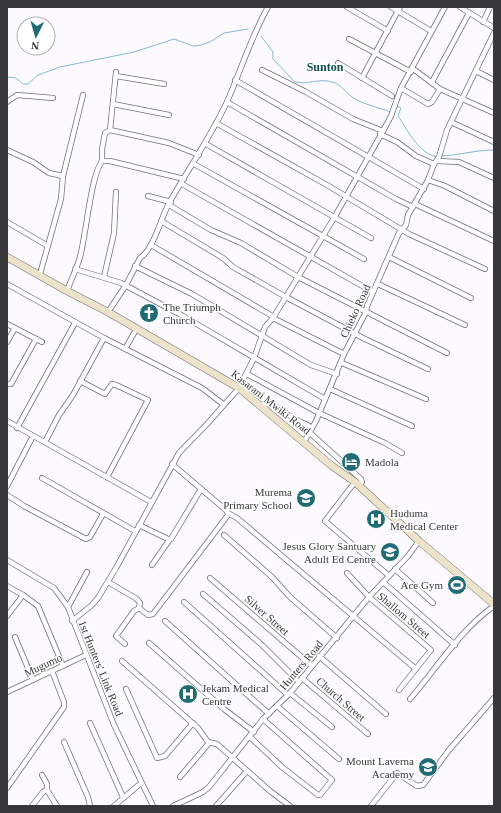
<svg xmlns="http://www.w3.org/2000/svg" width="501" height="813" viewBox="0 0 501 813" font-family="Georgia,serif">
	<style>
		.lines { fill: none; stroke-linecap: round; stroke-linejoin: round }
		.stream { stroke: #83bad8; stroke-width: 1 }
		.minor-casing { stroke: #726f76; stroke-width: 6 }
		.secondary-casing { stroke: #726f76; stroke-width: 8 }
		.minor { stroke: #fff; stroke-width: 4.5 }
		.secondary { stroke: #ece3ca; stroke-width: 7 }
		.labels { text-anchor: middle; dominant-baseline: central; stroke-width: 3; stroke-linejoin: round; paint-order: stroke }
		.poi-label { font-size: 11px; fill: #38373a; stroke: #fff; text-anchor: start }
		.street-label { font-size: 11px; fill: #38373a; stroke: #fff }
		.neighbourhood-label { font-size: 12px; font-weight: bold; fill: #114e55; stroke: #fff }
	</style>
	<rect width="100%" height="100%" fill="#fcfaff"/>
	<g class="lines">
		<g class="stream">
			<path d="M261,36L273,52V59L295,82C307,85 319,78 332,82C341,84 345,92 352,97C364,105 378,107 391,112"/>
			<polyline points="7,77 16,78 23,84 28,84 38,75 60,67 134,52 174,39 193,46 197,46 210,42 224,33 248,29"/>
			<path d="M397,106L401,108L398,116C407,129 419,154 437,157"/>
			<path d="M442,156C460,155 476,150 494,150"/>
		</g>
		<defs>
			<g id="minor">
				<polyline points="347,7 388,31"/>
				<polyline points="391,7 431,31"/>
				<polyline points="460,7 494,28"/>
				<polyline points="483,22 490,7"/>
				<polyline points="349,39 411,72"/>
				<polyline points="338,63 392,96"/>
				<polyline points="412,68 440,89 494,113"/>
				<polyline points="262,70 306,92 353,119 383,131"/>
				<polyline points="476,71 494,80"/>
				<polyline points="116,72 110,130 169,143 199,155"/>
				<polyline points="116,76 164,84"/>
				<polyline points="362,78 400,7"/>
				<polyline points="235,80 424,189"/>
				<polyline points="432,82 469,13"/>
				<polyline points="401,88 428,104 432,102 440,89"/>
				<polyline points="7,102 17,95 53,98"/>
				<polyline points="227,102 396,199 413,207"/>
				<polyline points="113,104 169,115"/>
				<polyline points="451,122 494,142"/>
				<polyline points="216,123 327,185 409,234 485,269"/>
				<polyline points="380,134 397,142 416,156 434,164 428,180"/>
				<polyline points="206,144 371,238"/>
				<polyline points="7,150 33,162 49,173 63,176"/>
				<polyline points="102,161 102,149 105,133 110,130"/>
				<polyline points="437,161 459,162 494,178"/>
				<polyline points="194,164 364,259"/>
				<polyline points="434,164 439,157 447,130 494,33"/>
				<polyline points="182,184 373,292"/>
				<polyline points="148,196 171,202"/>
				<polyline points="415,204 494,241"/>
				<polyline points="169,205 211,230 241,243 298,277 447,353"/>
				<polyline points="161,221 223,258 233,267 286,297 363,338 428,369"/>
				<polyline points="7,222 48,246"/>
				<polyline points="151,245 274,317"/>
				<polyline points="389,257 471,298"/>
				<polyline points="135,266 192,294 311,365 337,374"/>
				<polyline points="75,269 121,283 183,316 325,399"/>
				<polyline points="40,274 61,199 63,176 83,95"/>
				<polyline points="104,277 114,233 116,192"/>
				<polyline points="7,284 104,338 202,388 223,404"/>
				<polyline points="378,284 465,325"/>
				<path d="M67,291C71,280 77,268 80,257C86,235 91,175 102,161H110L184,179"/>
				<path d="M108,312L126,285L140,258C153,250 161,219 168,205C187,171 210,138 227,102C241,70 251,37 268,7"/>
				<polyline points="273,318 344,354"/>
				<polyline points="7,324 42,342"/>
				<polyline points="7,342 15,328"/>
				<polyline points="125,349 137,328"/>
				<polyline points="342,363 426,399"/>
				<polyline points="247,374 319,413 385,443 402,453"/>
				<polyline points="80,381 105,394 112,384 116,385 148,400 107,477"/>
				<polyline points="7,384 11,384 36,339"/>
				<polyline points="330,389 412,426"/>
				<path d="M260,405C274,402 281,410 292,417C298,422 306,423 312,428"/>
				<polyline points="7,421 151,502"/>
				<polyline points="17,428 75,323"/>
				<polyline points="309,432 361,479 362,482 359,485"/>
				<polyline points="45,442 59,415 73,395 104,338"/>
				<polyline points="304,442 316,421 344,354 366,312 367,306 399,233 406,225 408,215 428,180 445,186 494,211"/>
				<polyline points="42,478 135,531"/>
				<polyline points="355,482 325,521 388,575"/>
				<polyline points="7,486 33,436"/>
				<polyline points="7,495 24,506 86,539 90,537 103,514"/>
				<polyline points="228,513 237,518 416,669"/>
				<polyline points="139,525 168,539 171,539 201,489"/>
				<polyline points="224,535 272,577 290,597 337,638"/>
				<polyline points="7,560 54,588 68,607 114,725 153,806"/>
				<polyline points="152,565 170,539"/>
				<polyline points="395,569 433,603"/>
				<polyline points="347,573 369,597 431,650 399,690"/>
				<polyline points="210,578 312,666"/>
				<polyline points="108,582 137,599 140,603 139,608 148,615 153,614 228,515 227,511 172,464"/>
				<polyline points="383,582 455,645"/>
				<polyline points="7,586 23,595 38,606 63,666"/>
				<polyline points="203,594 262,645 298,681"/>
				<polyline points="184,602 288,695"/>
				<polyline points="68,607 87,572"/>
				<polyline points="7,616 23,595"/>
				<polyline points="72,621 92,605 98,598 116,568 179,453 207,424 239,388 254,358 265,327 273,318 334,218 383,131 391,116 401,88 445,7"/>
				<polyline points="165,621 269,714"/>
				<polyline points="15,637 33,680"/>
				<polyline points="149,643 224,709 254,732"/>
				<polyline points="125,644 116,636 134,611 139,608"/>
				<polyline points="319,656 386,714"/>
				<polyline points="122,661 198,728 208,742 217,744 270,791 290,806"/>
				<polyline points="302,678 368,734"/>
				<polyline points="126,689 157,758 165,756 193,723"/>
				<polyline points="7,692 86,655"/>
				<polyline points="290,693 332,727"/>
				<path d="M410,699C437,668 460,630 494,606"/>
				<polyline points="277,706 339,759"/>
				<polyline points="90,723 123,797"/>
				<polyline points="250,737 282,767 318,795 320,795 332,780 263,719"/>
				<polyline points="64,742 88,797 90,806"/>
				<polyline points="42,775 47,784 47,790"/>
				<polyline points="180,777 209,743"/>
				<polyline points="7,788 64,707 64,702 52,671"/>
				<polyline points="32,806 43,792 47,790 57,806"/>
				<polyline points="114,806 141,783"/>
				<polyline points="173,806 203,792 209,787 263,719 290,693 369,597 408,556 419,541"/>
				<polyline points="216,806 247,771"/>
				<polyline points="371,806 397,773 417,786 423,785 449,750 494,698"/>
			</g>
			<polyline id="secondary" points="7,257 67,291 108,312 239,388 332,466 355,482 419,541 494,604"/>
		</defs>
		<use href="#minor" class="minor-casing"/>
		<use href="#secondary" class="secondary-casing"/>
		<use href="#minor" class="minor"/>
		<use href="#secondary" class="secondary"/>
	</g>
	<defs>
		<symbol id="church-disc" viewBox="-11 -11 22 22"><circle r="9.5" fill="#216b75" stroke="#fff"/><path d="M-1.2-6h2.4v3.5h3.3v2.4h-3.3V6h-2.4V-.1h-3.3v-2.4h3.3Z" fill="#fff"/></symbol>
		<symbol id="hotel-disc" viewBox="-11 -11 22 22"><circle r="9.5" fill="#216b75" stroke="#fff"/><path d="M-6-4.5h1.5V1H6V5H4.5V3h-9V5H-6ZM-4 0a1.8 1.8 0 1 1 3.6 0ZM.5 0V-2.5h3Q6-2.5 6 0Z" fill="#fff"/></symbol>
		<symbol id="school-disc" viewBox="-11 -11 22 22"><circle r="9.5" fill="#216b75" stroke="#fff"/><path d="M0-5L7-2L0 1L-7-2ZM-4 1L0 2.5L4 1V4Q0 6-4 4Z" fill="#fff"/></symbol>
		<symbol id="hospital-disc" viewBox="-11 -11 22 22"><circle r="9.5" fill="#216b75" stroke="#fff"/><path d="M-5-5h3v3.5h4V-5h3V5h-3V1.5h-4V5h-3Z" fill="#fff"/></symbol>
		<symbol id="stadium-disc" viewBox="-11 -11 22 22"><circle r="9.5" fill="#216b75" stroke="#fff"/><path d="M0-5a6.5 5 0 1 0 0 10a6.5 5 0 1 0 0-10ZM-3.5-1.8h7v3.6h-7Z" fill="#fff"/></symbol>
	</defs>
	<g fill-rule="evenodd">
		<use href="#church-disc" x="138" y="302" width="22" height="22"/>
		<use href="#hotel-disc" x="340" y="451" width="22" height="22"/>
		<use href="#school-disc" x="295" y="487" width="22" height="22"/>
		<use href="#hospital-disc" x="365" y="508" width="22" height="22"/>
		<use href="#school-disc" x="379" y="541" width="22" height="22"/>
		<use href="#stadium-disc" x="446" y="574" width="22" height="22"/>
		<use href="#hospital-disc" x="177" y="683" width="22" height="22"/>
		<use href="#school-disc" x="417" y="756" width="22" height="22"/>
	</g>
	<g class="labels">
		<g class="poi-label">
			<text x="163" y="307">The Triumph<tspan x="163" dy="13">Church</tspan></text>
			<text x="365" y="462">Madola</text>
			<text x="292" y="492" text-anchor="end">Murema<tspan x="292" dy="13">Primary School</tspan></text>
			<text x="390" y="513">Huduma<tspan x="390" dy="13">Medical Center</tspan></text>
			<text x="376" y="546" text-anchor="end">Jesus Glory Santuary<tspan x="376" dy="13">Adult Ed Centre</tspan></text>
			<text x="443" y="585" text-anchor="end">Ace Gym</text>
			<text x="202" y="688">Jekam Medical<tspan x="202" dy="13">Centre</tspan></text>
			<text x="414" y="761" text-anchor="end">Mount Laverna<tspan x="414" dy="13">Academy</tspan></text>
		</g>
		<g class="street-label">
			<text transform="translate(355 311) rotate(-65)">Chieko Road</text>
			<text transform="translate(271 402) rotate(38)">Kasarani Mwiki Road</text>
			<text transform="translate(267 615) rotate(41)">Silver Street</text>
			<text transform="translate(404 615) rotate(40)">Shallom Street</text>
			<text transform="translate(43 665) rotate(-25)">Mugumo</text>
			<text transform="translate(301 665) rotate(-50)">Hunters Road</text>
			<text transform="translate(101 668) rotate(68)">1st Hunters' Link Road</text>
			<text transform="translate(341 699) rotate(41)">Church Street</text>
		</g>
		<g class="neighbourhood-label">
			<text x="325" y="67">Sunton</text>
		</g>
	</g>
	<rect width="501" height="813" fill="none" stroke="#38373a" stroke-width="16"/>
	<g transform="translate(36 36) rotate(185)"><circle r="19" fill="#ffffff" stroke="#afafb0"/>
	<path d="M0-3L7 15L0 10L-7 15Z" fill="#216b75"/>
	<text y="-6" font-size="11" font-weight="bold" text-anchor="middle" fill="#38373a">N</text>
	</g>
</svg>
